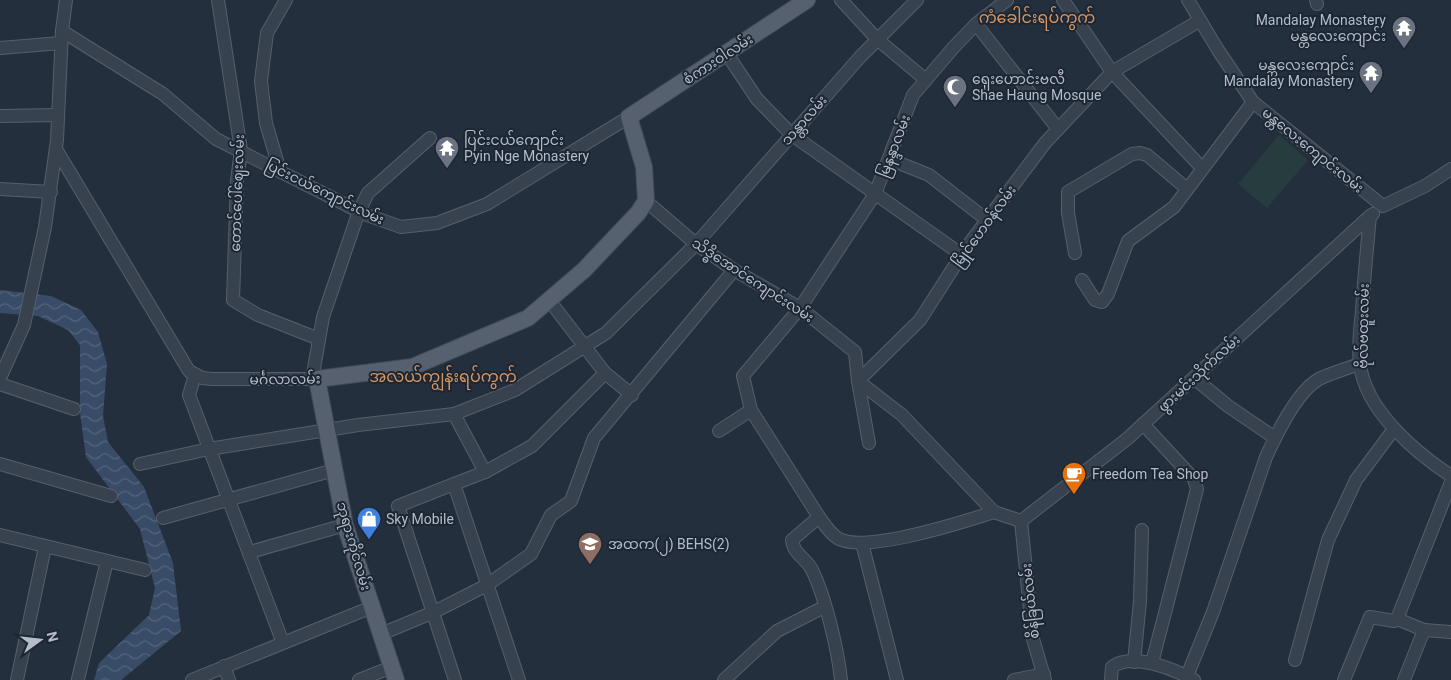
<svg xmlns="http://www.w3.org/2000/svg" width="1451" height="680" viewBox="0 0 1451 680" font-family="Roboto,'Noto Sans Myanmar',sans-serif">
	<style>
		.park { fill: #263c3f }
		.water { fill: url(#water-waves) }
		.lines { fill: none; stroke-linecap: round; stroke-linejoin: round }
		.minor-casing { stroke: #565f6c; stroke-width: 14 }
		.major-casing { stroke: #414a57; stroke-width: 18 }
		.minor { stroke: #38414e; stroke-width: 12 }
		.major { stroke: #56606e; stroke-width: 16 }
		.labels { text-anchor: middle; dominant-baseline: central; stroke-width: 4; stroke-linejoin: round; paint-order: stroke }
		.poi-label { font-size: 14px; fill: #b4bcc9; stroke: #1d2633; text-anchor: start }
		.street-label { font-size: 14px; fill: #b4bcc9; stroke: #1d2633 }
		.quarter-label { font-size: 16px; fill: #d59563; stroke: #1d2633 }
	</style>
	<defs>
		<pattern id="water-waves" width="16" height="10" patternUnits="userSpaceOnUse" patternTransform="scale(1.25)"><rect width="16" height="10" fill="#394c67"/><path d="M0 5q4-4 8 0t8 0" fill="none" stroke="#53647b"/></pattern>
	</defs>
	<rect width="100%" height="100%" fill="#242f3e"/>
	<polygon class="park" points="1279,135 1308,160 1267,208 1238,184"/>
	<polygon class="water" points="0,290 51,296 81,310 98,332 107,364 103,416 108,442 144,487 173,563 181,631 121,680 94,680 99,663 149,615 155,588 140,529 86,457 80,413 80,345 68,330 38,316 0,313"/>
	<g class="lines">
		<defs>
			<g id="minor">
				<polyline points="218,0 241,150 237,181 233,300 258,315 319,339"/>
				<polyline points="841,0 877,39 926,80"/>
				<polyline points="1063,0 1112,72 1202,168"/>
				<polyline points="1188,0 1218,50 1253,102 1383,206 1425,186 1451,169"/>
				<polyline points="1316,0 1317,4"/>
				<polyline points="976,24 1058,129"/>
				<polyline points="62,31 163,94 216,139 364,214 401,227 437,223 487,204 629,117"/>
				<polyline points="0,48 61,43"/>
				<polyline points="727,54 757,99 791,134 962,255"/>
				<polyline points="0,116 58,115"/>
				<polyline points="56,149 189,371 202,378 212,379 317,379"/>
				<polyline points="889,159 929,175 987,220"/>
				<polyline points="280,171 266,123 261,81 267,33 286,0"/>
				<polyline points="0,189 51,192"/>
				<polyline points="646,201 696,244 734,270 800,308 855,352 858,381 902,415 994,512 1021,521"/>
				<path d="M1373,214L1370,216C1367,248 1364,279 1362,311C1360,328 1358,347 1360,364C1365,410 1415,452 1451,476"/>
				<polyline points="1075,253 1068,213 1068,192 1132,154 1140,153 1147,155 1186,188"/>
				<polyline points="1082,280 1095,300 1102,302 1108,294 1128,241 1174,207 1253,102"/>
				<polyline points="549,300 605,373 632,395"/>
				<polyline points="195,375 189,395 283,643"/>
				<polyline points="0,378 24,325 45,227 57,140 62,31 66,0"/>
				<polyline points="1194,378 1228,406 1275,438"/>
				<polyline points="312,380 323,317 359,211 368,193 430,138"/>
				<polyline points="0,384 74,409"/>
				<polyline points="454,414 485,472"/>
				<polyline points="1143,424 1194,479 1197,489 1152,663"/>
				<polyline points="719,431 751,410"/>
				<polyline points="869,443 858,381 920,320 966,248 1045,143 1112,72 1199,21"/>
				<polyline points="0,464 111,496"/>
				<polyline points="140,464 209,449 358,425 454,414 515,390 606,333 696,244 860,57 917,0"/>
				<polyline points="454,484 398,506 455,680"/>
				<path d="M994,512C963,522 867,553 839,539C830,534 825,525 819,517L751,410L743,376L800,308L875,194L913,95L953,48L976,24L1007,0"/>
				<path d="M819,517L792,540C793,553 805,558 811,568C825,595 838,650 841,680"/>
				<polyline points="163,518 334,470"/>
				<polyline points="1021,521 1127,439 1370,216"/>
				<polyline points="1021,521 1033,639 1045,680"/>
				<polyline points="0,535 145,570"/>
				<polyline points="862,543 897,680"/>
				<polyline points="250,552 345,525"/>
				<polyline points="1397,619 1424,630 1404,680"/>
				<polyline points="1424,630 1451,632"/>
				<polyline points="381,634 434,612 487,585 531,554 551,515 571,501 594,438 734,270"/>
				<polyline points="1295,660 1328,540 1356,480 1394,429"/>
				<polyline points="1134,662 1140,601 1142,530"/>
				<polyline points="224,666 229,680"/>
				<path d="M1187,676L1213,612L1266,457C1276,435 1297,391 1319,379C1331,373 1346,369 1359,364"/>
				<polyline points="78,679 107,561"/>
				<polyline points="17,680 45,547"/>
				<polyline points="192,680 372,607"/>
				<polyline points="359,680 392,667"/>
				<polyline points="519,680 454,484 485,472 532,446 605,373"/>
				<polyline points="724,680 777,631 824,607"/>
				<polyline points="1014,680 1044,674"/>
				<path d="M1111,680L1112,667C1132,652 1174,669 1194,680"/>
				<polyline points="1344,680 1370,617 1394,621 1397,619 1451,482"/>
			</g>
			<polyline id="major" points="396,680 345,525 317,379 412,367 528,318 584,270 638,213 646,201 644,167 629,117 807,0"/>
		</defs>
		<use href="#minor" class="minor-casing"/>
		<use href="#major" class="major-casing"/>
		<use href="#minor" class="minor"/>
		<use href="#major" class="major"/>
	</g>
	<defs>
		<symbol id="temple-pin" viewBox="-11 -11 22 30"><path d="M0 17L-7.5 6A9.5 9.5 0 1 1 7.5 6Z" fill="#6b7280" stroke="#1d2633"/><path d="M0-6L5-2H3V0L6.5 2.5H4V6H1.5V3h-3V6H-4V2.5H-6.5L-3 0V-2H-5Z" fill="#fff"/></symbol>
		<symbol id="mosque-pin" viewBox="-11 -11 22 30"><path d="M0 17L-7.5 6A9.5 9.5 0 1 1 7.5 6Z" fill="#6b7280" stroke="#1d2633"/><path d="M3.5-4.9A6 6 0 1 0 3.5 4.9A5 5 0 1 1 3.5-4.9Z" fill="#fff"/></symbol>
		<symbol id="cafe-pin" viewBox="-11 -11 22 30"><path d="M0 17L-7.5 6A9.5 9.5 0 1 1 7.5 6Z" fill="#e8710a" stroke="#1d2633"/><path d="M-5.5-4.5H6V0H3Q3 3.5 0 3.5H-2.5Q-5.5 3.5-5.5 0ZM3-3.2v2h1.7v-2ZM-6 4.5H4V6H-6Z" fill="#fff"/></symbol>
		<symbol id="shop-pin" viewBox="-11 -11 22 30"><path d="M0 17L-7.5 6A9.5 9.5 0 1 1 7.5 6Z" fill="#3f7fe0" stroke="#1d2633"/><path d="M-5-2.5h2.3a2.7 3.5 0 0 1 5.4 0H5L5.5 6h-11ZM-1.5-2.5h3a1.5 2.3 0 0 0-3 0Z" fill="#fff"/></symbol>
		<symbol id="school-pin" viewBox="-11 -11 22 30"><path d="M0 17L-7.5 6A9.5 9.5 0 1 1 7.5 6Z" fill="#8d6e63" stroke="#1d2633"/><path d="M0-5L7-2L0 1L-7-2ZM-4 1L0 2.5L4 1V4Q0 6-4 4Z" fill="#fff"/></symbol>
	</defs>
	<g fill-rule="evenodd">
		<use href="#temple-pin" x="1390" y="14" width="28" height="38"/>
		<use href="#temple-pin" x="1357" y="59" width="28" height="38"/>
		<use href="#mosque-pin" x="941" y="73" width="28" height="38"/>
		<use href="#temple-pin" x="433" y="134" width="28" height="38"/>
		<use href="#cafe-pin" x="1060" y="460" width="28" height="38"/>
		<use href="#shop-pin" x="355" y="505" width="28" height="38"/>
		<use href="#school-pin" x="576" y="530" width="28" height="38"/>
	</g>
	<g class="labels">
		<g class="poi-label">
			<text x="1386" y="20" text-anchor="end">Mandalay Monastery<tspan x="1386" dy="16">မန္တလေးကျောင်း</tspan></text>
			<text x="1354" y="65" text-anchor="end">မန္တလေးကျောင်း<tspan x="1354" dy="16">Mandalay Monastery</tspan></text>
			<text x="972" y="79">ရှေးဟောင်းဗလီ<tspan x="972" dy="16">Shae Haung Mosque</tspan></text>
			<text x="464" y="140">ပြင်းငယ်ကျောင်း<tspan x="464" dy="16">Pyin Nge Monastery</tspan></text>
			<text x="1092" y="474">Freedom Tea Shop</text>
			<text x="386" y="519">Sky Mobile</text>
			<text x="608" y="544">အထက(၂) BEHS(2)</text>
		</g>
		<g class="street-label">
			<text transform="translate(718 59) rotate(-33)">စံကားဝါလမ်း</text>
			<text transform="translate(804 120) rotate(-49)">သန္တာလမ်း</text>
			<text transform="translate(894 146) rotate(-69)">မြနန္ဒာလမ်း</text>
			<text transform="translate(1313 150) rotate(39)">မန္တလေးကျောင်းလမ်း</text>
			<text transform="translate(325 192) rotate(26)">ပြင်းငယ်ကျောင်းလမ်း</text>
			<text transform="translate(237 193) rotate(-88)">တောင်ပေါ်ဈေးလမ်း</text>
			<text transform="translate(984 226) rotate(-54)">မြိုင်ဟေဝန်လမ်း</text>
			<text transform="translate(753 280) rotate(33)">သိဒ္ဓိအောင်ကျောင်းလမ်း</text>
			<text transform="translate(1363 326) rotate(-89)">ဗိုလ်ဗထူးလမ်း</text>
			<text transform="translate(1199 373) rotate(-43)">ဖွားမင်းသိုက်လမ်း</text>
			<text transform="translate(285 379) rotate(-1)">မင်္ဂလာလမ်း</text>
			<text transform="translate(354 546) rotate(74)">ဘုရားကိုင်လမ်း</text>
			<text transform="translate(1030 601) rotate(-96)">စိန်ခြယ်လမ်း</text>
		</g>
		<g class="quarter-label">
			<text x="1037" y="17">ကံခေါင်းရပ်ကွက်</text>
			<text x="443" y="376">အလယ်ကျွန်းရပ်ကွက်</text>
		</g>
	</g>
	<g transform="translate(40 640) rotate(75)" stroke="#1d2633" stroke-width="4" paint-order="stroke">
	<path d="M0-4L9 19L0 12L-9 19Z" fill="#b4bcc9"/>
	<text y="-8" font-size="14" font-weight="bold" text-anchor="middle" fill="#b4bcc9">N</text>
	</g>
</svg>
